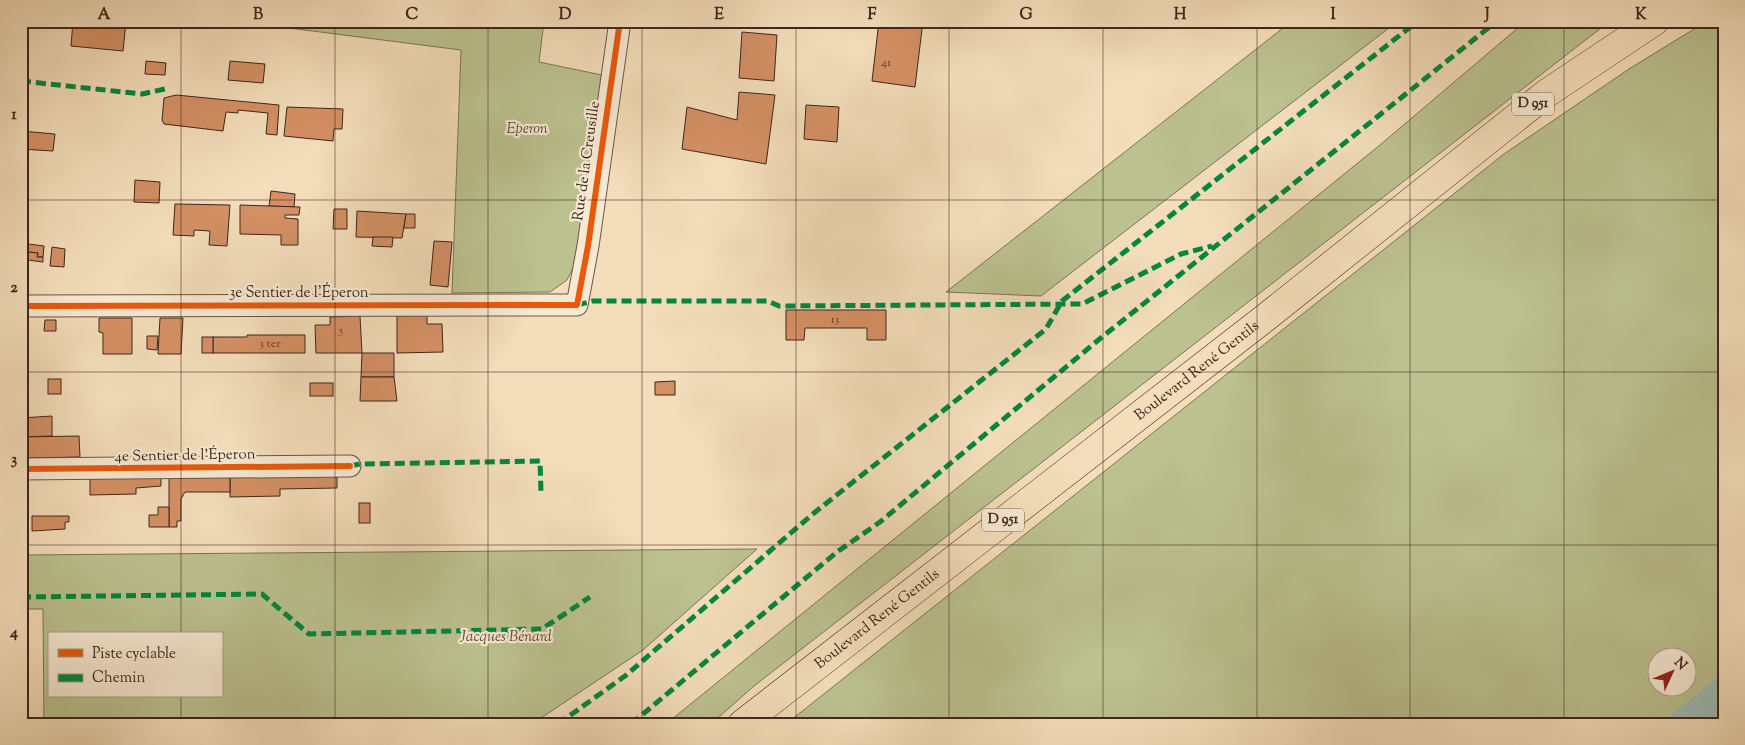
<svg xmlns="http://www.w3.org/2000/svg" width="1745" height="745" viewBox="0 0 1745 745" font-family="'Sorts Mill Goudy',serif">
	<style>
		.green { fill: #bbc18f; stroke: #7c7456; fill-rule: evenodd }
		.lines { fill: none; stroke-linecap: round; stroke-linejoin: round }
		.canal { stroke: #9dbbb6; stroke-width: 28 }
		.building { fill: #d49064; stroke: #3e261d }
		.street-casing { stroke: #6b5444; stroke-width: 23 }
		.primary-casing { stroke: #3e261d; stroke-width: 29 }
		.street { stroke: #f7e9d2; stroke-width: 21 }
		.primary { stroke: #f3ddba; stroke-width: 28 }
		.quiet { stroke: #00873e; stroke-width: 5; stroke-dasharray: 10 5; stroke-linecap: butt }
		.cycleway-casing { stroke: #f7e9d2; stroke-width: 9 }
		.cycleway { stroke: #e8590c; stroke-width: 6 }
		.grid { fill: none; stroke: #3e261d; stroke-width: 1; stroke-opacity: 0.55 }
		.labels { text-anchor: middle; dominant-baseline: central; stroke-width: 4.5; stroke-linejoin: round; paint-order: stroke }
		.number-label { font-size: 12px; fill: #64402f }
		.shield { fill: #f7e9d2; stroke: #766053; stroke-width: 1 }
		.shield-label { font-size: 14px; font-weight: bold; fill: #3e261d }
		.park-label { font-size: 15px; font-style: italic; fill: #5d4d3a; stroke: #f7e9d2 }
		.street-label { font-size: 15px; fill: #3e261d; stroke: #f7e9d2 }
		.neatline { fill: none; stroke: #3e261d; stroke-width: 2 }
		.grid-label { font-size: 16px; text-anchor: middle; font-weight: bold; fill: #3e261d }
	</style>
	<rect width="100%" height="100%" fill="#f3ddba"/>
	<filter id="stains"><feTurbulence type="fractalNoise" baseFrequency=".004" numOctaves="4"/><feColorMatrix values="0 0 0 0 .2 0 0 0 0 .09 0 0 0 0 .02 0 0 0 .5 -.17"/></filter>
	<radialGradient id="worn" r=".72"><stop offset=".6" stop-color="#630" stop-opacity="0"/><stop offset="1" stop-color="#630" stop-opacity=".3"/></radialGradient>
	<g class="green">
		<polygon points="234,21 544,21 539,62 602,75 577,260 567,280 550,292 452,293 461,50"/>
		<polygon points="1292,21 1398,21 1041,296 946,292"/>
		<polygon points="1526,21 1610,21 754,686 711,724 666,724 1380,145"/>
		<path d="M1707,21H1724V724H786L1504,154L1629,69ZM1658,658H1688V688H1658Z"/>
		<path d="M757,549L643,650L532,724H44L43,609H21V555ZM49,634H221V696H49Z"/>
	</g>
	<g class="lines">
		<polyline class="canal" points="1682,724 1724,690"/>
	</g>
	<g class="building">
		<polygon points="73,21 126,21 123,51 71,46"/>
		<polygon points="879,21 923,21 915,87 872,81"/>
		<polygon points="742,32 777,35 774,81 739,78"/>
		<polygon points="146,61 166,63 165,75 145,74"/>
		<polygon points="230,61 265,64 263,83 228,80"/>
		<polygon points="739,92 775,95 766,164 682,149 687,107 737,120"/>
		<polygon points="176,95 279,105 277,135 266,134 268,113 238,110 238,113 226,112 223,131 164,124 162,120 164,98"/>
		<polygon points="806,105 839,107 837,142 804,139"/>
		<polygon points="287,107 343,109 342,129 334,129 333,141 284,136"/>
		<polygon points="21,131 55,134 53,151 21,149"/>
		<polygon points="135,180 160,182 159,203 134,202"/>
		<polygon points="271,191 295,194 294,207 269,206"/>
		<polygon points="175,204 230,205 227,246 209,245 210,231 194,230 194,236 173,235"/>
		<polygon points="240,205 300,207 299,215 285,215 285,218 298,219 298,245 281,245 281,235 240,234"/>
		<polygon points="334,209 347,209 347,229 333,229"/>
		<polygon points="357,211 406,214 402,238 356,237"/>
		<polygon points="406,214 415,214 415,228 404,228"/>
		<polygon points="373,237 393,237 392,247 372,246"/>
		<polygon points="434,241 452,242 448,287 430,285"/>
		<polygon points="21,243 44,246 43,257 37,257 38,253 28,252 26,283 21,283"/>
		<polygon points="52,247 65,249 64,267 50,266"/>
		<polygon points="28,252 38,253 37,257 43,257 43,262 28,260"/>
		<polygon points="786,310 886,310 886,340 867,340 867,328 805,328 804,340 786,340"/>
		<polygon points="427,315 427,324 442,324 443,352 397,353 397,316"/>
		<polygon points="360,316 362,353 316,353 315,325 330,325 330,317"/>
		<polygon points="99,318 132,318 132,354 103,354 103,333 99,332"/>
		<polygon points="160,318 183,318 181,354 158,354"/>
		<polygon points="45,320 56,320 56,331 44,331"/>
		<polygon points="247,335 305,335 305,353 213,353 213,337 247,337"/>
		<polygon points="147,336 158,336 157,350 147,349"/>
		<rect x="202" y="337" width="11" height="16"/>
		<polygon points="362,353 394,353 394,377 361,377"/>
		<polygon points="361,377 394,377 397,401 360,401"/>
		<rect x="48" y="379" width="13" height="15"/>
		<polygon points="675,381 675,395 655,395 655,382"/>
		<rect x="310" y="383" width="23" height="13"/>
		<polygon points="52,416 52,436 21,437 21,418"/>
		<polygon points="79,436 80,457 21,458 21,437"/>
		<polygon points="337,473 337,488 280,489 280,496 230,497 230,475"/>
		<polygon points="161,475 161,486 136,488 136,494 90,495 90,476"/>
		<polygon points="169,475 230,475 230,492 185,492 181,499 181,521 177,521 177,527 169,527"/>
		<rect x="359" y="503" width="11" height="20"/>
		<polygon points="158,507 169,507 169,527 149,527 149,515 158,515"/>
		<polygon points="32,516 69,516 69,522 65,522 65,529 32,531"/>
	</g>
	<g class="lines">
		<defs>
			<g id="street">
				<polyline points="21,306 577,305 588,246 620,21"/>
				<polyline points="21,469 350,466"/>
			</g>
			<g id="primary">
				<path id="s1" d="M742,724L1265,318L1547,93L1655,21"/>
			</g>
		</defs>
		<use href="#street" class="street-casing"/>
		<use href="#primary" class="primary-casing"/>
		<use href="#street" class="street"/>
		<use href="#primary" class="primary"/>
		<g class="quiet">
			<polyline points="21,81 142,94 169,88"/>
			<polyline points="577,305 593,301 768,301 779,306 1082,304 1181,254 1212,246"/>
			<polyline points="350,466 360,464 540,461 541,492"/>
			<polyline points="21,597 262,594 309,634 542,629 590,597"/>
			<polyline points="558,724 625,676 814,513 1046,329 1062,301 1418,21"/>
			<polyline points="631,724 837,552 880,522 1102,337 1497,21"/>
		</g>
		<defs>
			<g id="cycleway">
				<polyline points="21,306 577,305 588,246 620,21"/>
				<polyline points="21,469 350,466"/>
			</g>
		</defs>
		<use href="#cycleway" class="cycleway-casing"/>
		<use href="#cycleway" class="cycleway"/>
	</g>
	<path class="grid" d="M181,21V634M335,21V724M488,21V724M642,21V724M796,21V724M949,21V724M1103,21V724M1257,21V724M1410,21V724M1564,21V724M21,200H1724M21,372H1724M21,545H1724M181,696V724"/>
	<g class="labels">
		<g class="number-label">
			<text x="886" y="63">41</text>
			<text x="835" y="320">13</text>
			<text x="341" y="331">5</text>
			<text x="270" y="344">3 ter</text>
		</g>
		<g class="shield">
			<rect x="1512" y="92.5" width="42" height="23" rx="4"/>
			<rect x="982" y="508.5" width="42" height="23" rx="4"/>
		</g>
		<g class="shield-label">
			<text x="1533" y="104">D 951</text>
			<text x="1003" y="520">D 951</text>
		</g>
		<g class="park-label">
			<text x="527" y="129">Eperon</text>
			<text x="506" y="637">Jacques Bénard</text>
		</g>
		<g class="street-label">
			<text transform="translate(587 161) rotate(-82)">Rue de la Creusille</text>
			<text x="299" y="293">3e Sentier de l'Éperon</text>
			<text stroke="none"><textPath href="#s1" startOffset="576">Boulevard René Gentils</textPath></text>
			<text transform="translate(185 456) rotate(-1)">4e Sentier de l'Éperon</text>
			<text stroke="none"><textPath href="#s1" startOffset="171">Boulevard René Gentils</textPath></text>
		</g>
	</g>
	<rect width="1745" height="745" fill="none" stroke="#f3ddba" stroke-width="55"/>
	<rect x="48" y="632" width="175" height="65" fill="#f7e9d2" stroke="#ad9b8a"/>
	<rect x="58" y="649" width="25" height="8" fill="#e8590c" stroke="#ad9b8a"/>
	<text x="92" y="658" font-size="15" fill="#3e261d">Piste cyclable</text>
	<rect x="58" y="674" width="25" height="8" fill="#00873e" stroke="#ad9b8a"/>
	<text x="92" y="682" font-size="15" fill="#3e261d">Chemin</text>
	<g transform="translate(1672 672) rotate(46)"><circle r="24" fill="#f7e9d2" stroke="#ad9b8a"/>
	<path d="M0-4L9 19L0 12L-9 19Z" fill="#8f2418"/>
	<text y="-8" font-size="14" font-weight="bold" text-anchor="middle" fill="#3e261d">N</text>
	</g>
	<rect x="28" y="28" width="1690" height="690" class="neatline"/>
	<g class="grid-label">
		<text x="104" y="19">A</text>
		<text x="258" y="19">B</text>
		<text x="412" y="19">C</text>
		<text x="565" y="19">D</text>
		<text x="719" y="19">E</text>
		<text x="872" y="19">F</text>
		<text x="1026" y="19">G</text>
		<text x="1180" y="19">H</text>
		<text x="1333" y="19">I</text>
		<text x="1487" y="19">J</text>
		<text x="1641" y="19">K</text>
		<text x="14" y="119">1</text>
		<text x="14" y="292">2</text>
		<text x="14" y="464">3</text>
		<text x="14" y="637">4</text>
	</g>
	<rect width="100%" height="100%" filter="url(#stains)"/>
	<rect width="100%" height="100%" fill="url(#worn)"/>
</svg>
